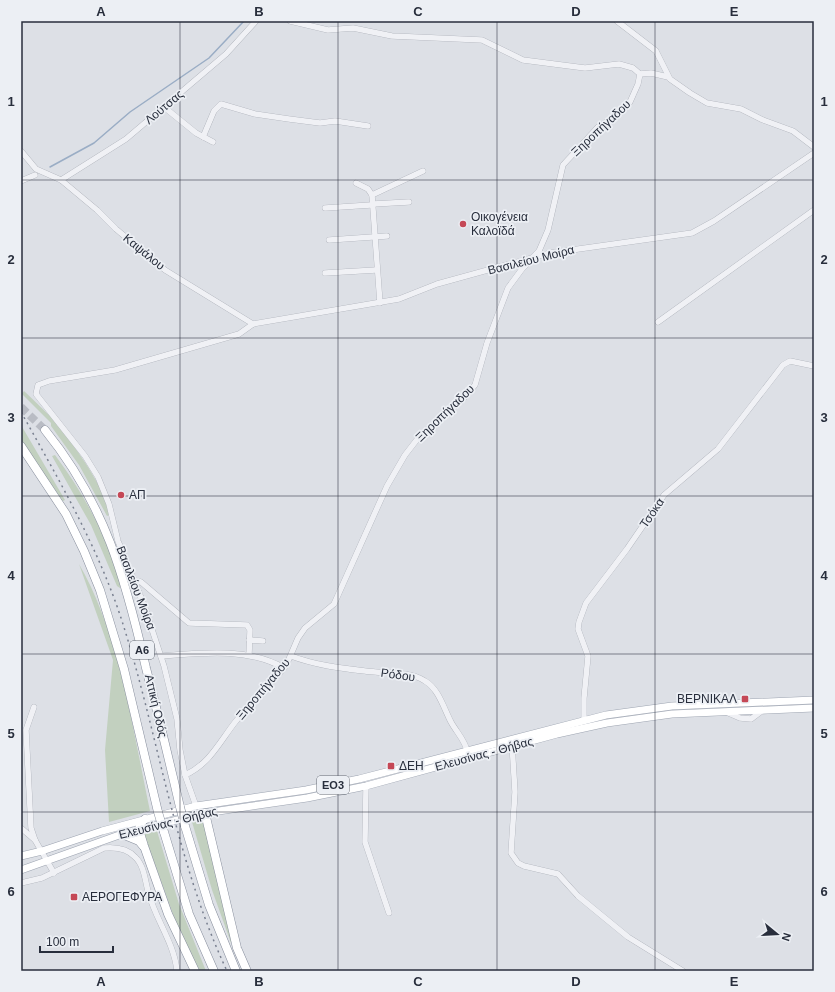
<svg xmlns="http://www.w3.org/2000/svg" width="835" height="992" viewBox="0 0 835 992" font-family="Helvetica,sans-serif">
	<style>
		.green { fill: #c2d0bf }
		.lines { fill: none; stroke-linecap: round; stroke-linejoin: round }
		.stream { stroke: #9aadc5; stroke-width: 1.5 }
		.highway-tunnel { stroke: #b9bcc4; stroke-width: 8; stroke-dasharray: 8 4; stroke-linecap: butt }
		.minor-casing { stroke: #a3a7b0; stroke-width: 6 }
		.major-casing { stroke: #9da4b1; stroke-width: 8 }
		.highway-casing { stroke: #868d9c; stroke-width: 9 }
		.minor { stroke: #f0f1f5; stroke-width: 5.5 }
		.major { stroke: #fff; stroke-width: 7 }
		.highway { stroke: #fff; stroke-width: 8 }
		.rail { stroke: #787f8f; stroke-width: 1.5; stroke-dasharray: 2 4; stroke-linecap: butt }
		.highway-bridge-casing { stroke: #868d9c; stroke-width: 9; stroke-linecap: butt }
		.highway-bridge { stroke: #fff; stroke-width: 8 }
		.grid { fill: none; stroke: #282e3c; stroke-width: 1; stroke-opacity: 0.55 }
		.poi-dot { fill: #c54856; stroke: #eceff4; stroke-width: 1.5 }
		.labels { text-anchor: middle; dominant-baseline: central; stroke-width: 3.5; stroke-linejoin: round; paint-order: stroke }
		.shield { fill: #eceff4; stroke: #636873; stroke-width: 1 }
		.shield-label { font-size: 11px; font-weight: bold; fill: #282e3c }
		.street-label { font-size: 12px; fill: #282e3c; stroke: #eceff4 }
		.poi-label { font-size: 12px; fill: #282e3c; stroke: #eceff4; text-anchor: start }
		.neatline { fill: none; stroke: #282e3c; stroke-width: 1.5 }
		.grid-label { font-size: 13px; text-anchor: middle; font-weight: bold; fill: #282e3c }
	</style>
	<rect width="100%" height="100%" fill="#dde0e6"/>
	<g class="green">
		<path d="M24,391C35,402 47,412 57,424C72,442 109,493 109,515L107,516L79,465L51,426V423L22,394Z"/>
		<polygon points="21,425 65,500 63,501 21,441"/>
		<path d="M55,455C81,490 102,526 115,568C117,574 121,583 120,588L117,586L91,525L52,456Z"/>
		<path d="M79,564C120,635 133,731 150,811L109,822L105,750L113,660Z"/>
		<polygon points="203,819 233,942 231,943 212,890 192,822"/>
		<polygon points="157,831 179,904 206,971 200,971 178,928 144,834"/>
	</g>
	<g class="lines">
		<polyline class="stream" points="50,167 94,143 130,112 209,58 244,21"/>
		<polyline class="highway-tunnel" points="21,407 45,430"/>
		<defs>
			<g id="minor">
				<polyline points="290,21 328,30 353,28 392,36 482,40 523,60 585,68 619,64 633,68 640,74"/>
				<polyline points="617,21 656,51 670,79 690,93 707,103 741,109 763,120 793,131 814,147"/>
				<polyline points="640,74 651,73 668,77"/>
				<polyline points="164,107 196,133 213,142"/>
				<polyline points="203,137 214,111 221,104 255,114 289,119 320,123 335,121 368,126"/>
				<polyline points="21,151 36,169 61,180 97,210 116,229 165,270 253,324"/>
				<polyline points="61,180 126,139 226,54 256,21"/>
				<polyline points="21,181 35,175"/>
				<polyline points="356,183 368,189 372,195 380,303"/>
				<polyline points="372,195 423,171"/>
				<polyline points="373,204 409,202"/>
				<polyline points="325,208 371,205"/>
				<polyline points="329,240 387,236"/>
				<polyline points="325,273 376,270"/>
				<polyline points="658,322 814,210"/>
				<polyline points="132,580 141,582 189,623 247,625 250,630 249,655"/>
				<polyline points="249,640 263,641"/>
				<path d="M161,656C200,653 248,647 284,668"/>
				<path d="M291,656C315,665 339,668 365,671C384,674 408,670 425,681C439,689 444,709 451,722C457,733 466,741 468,754"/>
				<polyline points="34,707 26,730 31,828 35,840 54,873"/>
				<polyline points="726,712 740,718 751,719 763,710"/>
				<polyline points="584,720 584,698 588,656 578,629 579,622 586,603 627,549 664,495 718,449 783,365 790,361 814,366"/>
				<polyline points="512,744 515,792 511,853 518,863 524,866 558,874 578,896 628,937 683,971"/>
				<path d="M185,775C210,764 220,741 236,721C251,703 268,686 284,668L289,659L298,638L305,628L334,604L387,486L405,455L419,437L463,399L475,385L487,343L508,288L522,269L539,251L548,230L563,165L598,127L613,118L630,102L638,84L640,74"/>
				<polyline points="366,786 365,842 389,913"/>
				<polyline points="196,806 185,775 180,750 177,719 164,666 144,605 118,541 109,504 98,477 85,456 36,394 38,385 49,381 115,370 239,334 253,324 399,299 437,284 550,253 692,233 714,221 814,153"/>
				<polyline points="21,828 35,840"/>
				<path d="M21,883L42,878L104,848C115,847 127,848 135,857C144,865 145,880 148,891C155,919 174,942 177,971"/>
			</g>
			<g id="major">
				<polyline points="21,856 42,851 102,831 196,806 306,790 359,779 606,715 672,706 814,700"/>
				<polyline points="21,870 122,834 205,813 307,798 366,786 557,734 607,723 672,714 814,708"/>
			</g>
			<g id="highway">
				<path d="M45,430C105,504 125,577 146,668C158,714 169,760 180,807"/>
				<polyline points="21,446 66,514 84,551 100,590 124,669 158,812"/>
				<polyline points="205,813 237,948 247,971"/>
				<polyline points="145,819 140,824 139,830 144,846 168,914 195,971"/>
				<polyline points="185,826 209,905 236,971"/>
				<polyline points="164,832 189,914 214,971"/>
				<polyline points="122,834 139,841 143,846"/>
			</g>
		</defs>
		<use href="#minor" class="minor-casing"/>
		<use href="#major" class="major-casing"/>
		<use href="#highway" class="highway-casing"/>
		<use href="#minor" class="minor"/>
		<use href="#major" class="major"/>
		<use href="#highway" class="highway"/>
		<path class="rail" d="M21,412C59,480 98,547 122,621C159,737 175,860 227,971"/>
		<defs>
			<g id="highway-bridge">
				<polyline points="180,807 185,826"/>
				<polyline points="158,812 164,832"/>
			</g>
		</defs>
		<use href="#highway-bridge" class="highway-bridge-casing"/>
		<use href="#highway-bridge" class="highway-bridge"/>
	</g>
	<path class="grid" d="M180,21V971M338,21V971M497,21V971M655,21V971M21,180H814M21,338H814M21,496H814M21,654H814M21,812H814"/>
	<g class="poi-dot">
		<circle cx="463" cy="224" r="4"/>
		<circle cx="121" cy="495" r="4"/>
		<rect x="741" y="695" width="8" height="8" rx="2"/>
		<rect x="387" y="762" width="8" height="8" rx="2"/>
		<rect x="70" y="893" width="8" height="8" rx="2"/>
	</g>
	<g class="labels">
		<g class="shield">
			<rect x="130" y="641" width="24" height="18" rx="3"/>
			<rect x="317" y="776" width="32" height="18" rx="3"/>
		</g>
		<g class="shield-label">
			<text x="142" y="650">Α6</text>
			<text x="333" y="785">ΕΟ3</text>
		</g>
		<g class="street-label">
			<text transform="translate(164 107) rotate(-40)">Λούτσας</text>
			<text transform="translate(601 128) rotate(-43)">Ξηροπήγαδου</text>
			<text transform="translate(144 252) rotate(39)">Καψάλου</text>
			<text transform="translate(531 260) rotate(-14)">Βασιλείου Μοίρα</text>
			<text transform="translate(445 413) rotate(-44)">Ξηροπήγαδου</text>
			<text transform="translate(652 513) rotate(-56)">Τσόκα</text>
			<text transform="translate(136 588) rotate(69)">Βασιλείου Μοίρα</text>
			<text transform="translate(398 675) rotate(8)">Ρόδου</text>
			<text transform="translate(263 689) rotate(-50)">Ξηροπήγαδου</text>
			<text transform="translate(156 706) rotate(77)">Αττική Οδός</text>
			<text transform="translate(484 754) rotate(-15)">Ελευσίνας - Θήβας</text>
			<text transform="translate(168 823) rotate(-14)">Ελευσίνας - Θήβας</text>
		</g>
		<g class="poi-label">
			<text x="471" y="217">Οικογένεια<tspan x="471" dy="14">Καλοϊδά</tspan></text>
			<text x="129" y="495">ΑΠ</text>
			<text x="737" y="699" text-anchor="end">ΒΕΡΝΙΚΑΛ</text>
			<text x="399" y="766">ΔΕΗ</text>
			<text x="82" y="897">ΑΕΡΟΓΕΦΥΡΑ</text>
		</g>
	</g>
	<rect width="835" height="992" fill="none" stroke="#eceff4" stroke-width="44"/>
	<g transform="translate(777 934) rotate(108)" stroke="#eceff4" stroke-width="3" paint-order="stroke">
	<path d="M0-3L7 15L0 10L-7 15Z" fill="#282e3c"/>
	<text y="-6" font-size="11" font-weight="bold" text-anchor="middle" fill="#282e3c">N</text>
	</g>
	<path d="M40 946v6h73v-6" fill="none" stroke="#282e3c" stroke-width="2"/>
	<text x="46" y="946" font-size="12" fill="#282e3c" stroke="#eceff4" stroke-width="3" paint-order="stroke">100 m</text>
	<rect x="22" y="22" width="791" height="948" class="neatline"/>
	<g class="grid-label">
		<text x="101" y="16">A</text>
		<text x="259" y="16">B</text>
		<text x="418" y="16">C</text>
		<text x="576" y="16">D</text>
		<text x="734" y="16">E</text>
		<text x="11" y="106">1</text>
		<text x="824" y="106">1</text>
		<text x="11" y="264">2</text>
		<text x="824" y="264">2</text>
		<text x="11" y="422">3</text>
		<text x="824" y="422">3</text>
		<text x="11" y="580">4</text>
		<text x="824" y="580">4</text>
		<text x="11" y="738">5</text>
		<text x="824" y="738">5</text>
		<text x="11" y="896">6</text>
		<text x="824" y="896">6</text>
		<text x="101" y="986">A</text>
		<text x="259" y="986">B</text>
		<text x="418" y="986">C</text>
		<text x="576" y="986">D</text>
		<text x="734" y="986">E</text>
	</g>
</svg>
